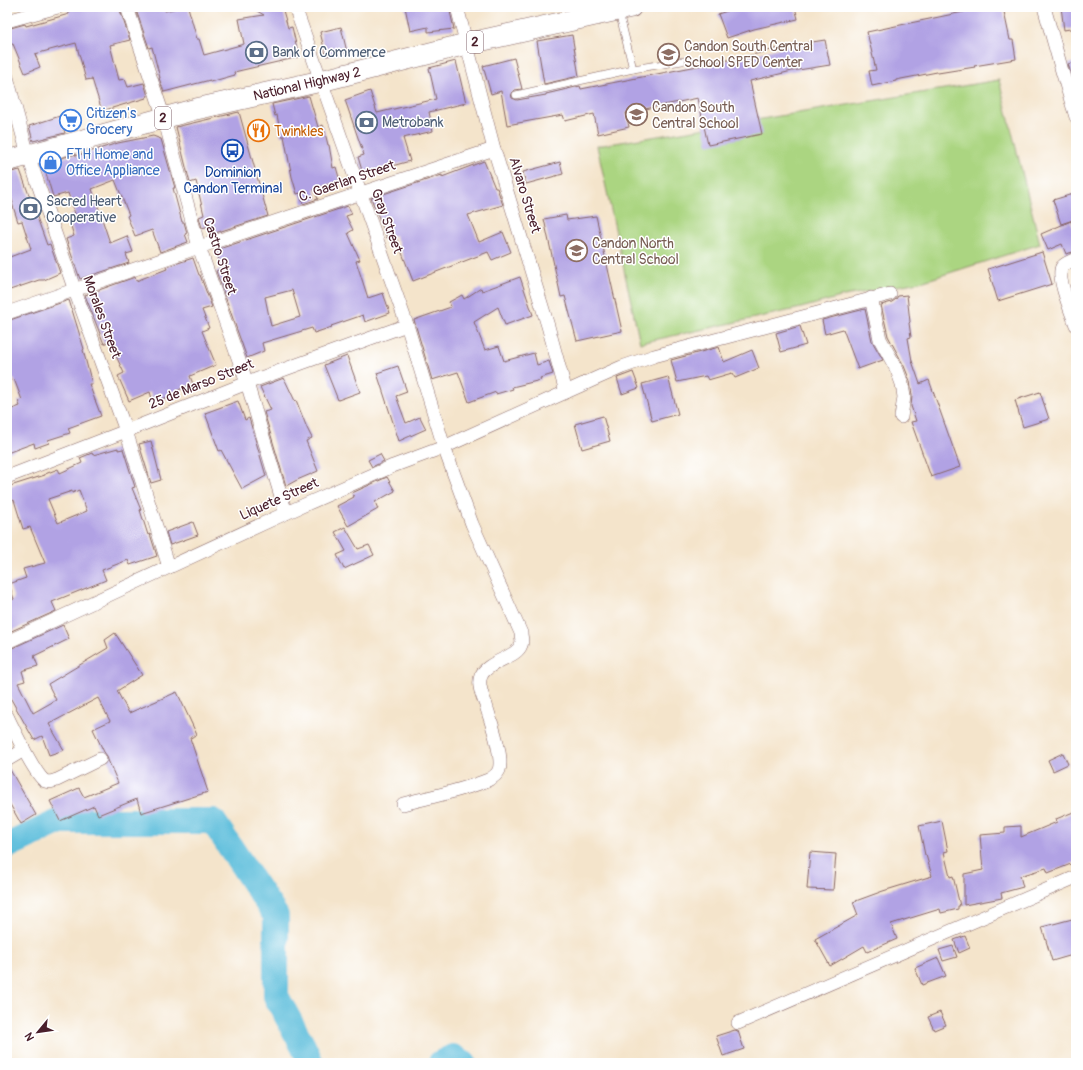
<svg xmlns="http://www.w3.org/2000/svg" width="1083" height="1070" viewBox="0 0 1083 1070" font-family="Pangolin,sans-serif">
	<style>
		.green { fill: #abd581; stroke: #7a7a56 }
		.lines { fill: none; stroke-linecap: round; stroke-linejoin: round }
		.river { stroke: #5cbddb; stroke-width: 26 }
		.building { fill: #b1a2e4; fill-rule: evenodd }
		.service-casing { stroke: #866463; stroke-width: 8 }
		.minor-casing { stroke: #866463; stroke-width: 14 }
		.primary-casing { stroke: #866463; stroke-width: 22 }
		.service { stroke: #fff; stroke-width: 7 }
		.minor { stroke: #fff; stroke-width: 13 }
		.primary { stroke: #fff; stroke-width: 21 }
		.labels { text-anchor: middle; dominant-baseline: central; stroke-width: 3; stroke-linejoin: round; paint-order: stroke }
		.shield { fill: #fff; stroke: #80626b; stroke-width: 1 }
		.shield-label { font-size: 13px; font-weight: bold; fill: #4a1f2b }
		.education-label { font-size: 14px; fill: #785e54; stroke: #fff; text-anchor: start }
		.service-label { font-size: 14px; fill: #4e5e75; stroke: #fff; text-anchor: start }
		.street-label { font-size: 14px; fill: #4a1f2b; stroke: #fff }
		.shop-label { font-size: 14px; fill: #366cbe; stroke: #fff; text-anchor: start }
		.food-label { font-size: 14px; fill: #c56008; stroke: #fff; text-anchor: start }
		.transit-label { font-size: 14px; fill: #164399; stroke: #fff }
	</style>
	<rect width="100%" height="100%" fill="#fff"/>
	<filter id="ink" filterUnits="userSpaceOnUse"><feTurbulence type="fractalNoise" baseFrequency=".025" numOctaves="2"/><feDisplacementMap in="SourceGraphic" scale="8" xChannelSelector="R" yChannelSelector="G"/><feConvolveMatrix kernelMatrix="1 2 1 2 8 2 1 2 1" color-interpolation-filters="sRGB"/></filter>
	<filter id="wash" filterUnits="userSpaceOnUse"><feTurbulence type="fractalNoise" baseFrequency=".012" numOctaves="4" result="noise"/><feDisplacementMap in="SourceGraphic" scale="16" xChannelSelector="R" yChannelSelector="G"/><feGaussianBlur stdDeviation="0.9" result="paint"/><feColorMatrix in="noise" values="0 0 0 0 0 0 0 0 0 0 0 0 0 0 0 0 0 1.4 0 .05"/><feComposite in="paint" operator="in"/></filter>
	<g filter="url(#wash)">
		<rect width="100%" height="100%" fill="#f4e4cb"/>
		<polygon class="green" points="999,80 1040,244 924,281 844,296 801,308 640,343 597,146"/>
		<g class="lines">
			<g class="river">
				<polyline points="7,846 60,821 213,821 276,916 276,996 303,1046 311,1063"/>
				<polyline points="441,1063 453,1057 464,1063"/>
			</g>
		</g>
		<g id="blocks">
			<g class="building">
				<polygon points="67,7 119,7 130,40 110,45 119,80 125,79 128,87 144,83 148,96 146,97 146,98 102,111 92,79 86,80 76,43 35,54 40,67 25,73 13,44 7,45 7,29 25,24 26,26 69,14"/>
				<polygon points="135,7 164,7 165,11 181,7 188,7 197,39 199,39 204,55 244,44 239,19 264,15 250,7 282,7 288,28 292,27 299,57 234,72 235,75 210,82 210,80 164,92 159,78 160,78 152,47 149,48"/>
				<polygon points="405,7 449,7 454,29 428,32 428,27 410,31"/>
				<polygon points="739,7 795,7 798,19 754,29 727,38 718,14"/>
				<polygon points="987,7 1003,7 1010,40 1013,40 1016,59 974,66 975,67 938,73 937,72 896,80 896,81 872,86 869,71 876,70 867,32"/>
				<polygon points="1061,7 1076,7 1076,28 1064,30"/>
				<polygon points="341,27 347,52 326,56 320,32"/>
				<polygon points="572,35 579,76 544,84 537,41"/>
				<polygon points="825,40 830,65 792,71 750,81 762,134 708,145 698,98 626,113 629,127 598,134 594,114 565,121 563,115 507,125 501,91 491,94 483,66 514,58 522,89 515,90 511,93 512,98 517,100 546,95 546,94 580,86 581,89 748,56 787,46"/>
				<polygon points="456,61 466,103 429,112 433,131 403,138 410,161 363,174 358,157 364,155 345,100 370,91 377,113 436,99 429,68"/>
				<polygon points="1076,62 1076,79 1073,80 1068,64"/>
				<polygon points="309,96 318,127 323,125 328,145 329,145 333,168 336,167 340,181 314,189 318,199 303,204 300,193 297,194 292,177 284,136 281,136 277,115 275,116 272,104"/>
				<polygon points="239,112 268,216 212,234 209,226 202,228 199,217 204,215 196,181 190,183 176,127"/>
				<polygon points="60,116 65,133 33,141 29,126"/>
				<polygon points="153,136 161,139 175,188 173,188 182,222 184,222 187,233 185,234 188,242 160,252 152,230 135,236 127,216 129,215 115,180 92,189 110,243 127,236 133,252 126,254 129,263 80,279 66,239 74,236 68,217 75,214 68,193 53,197 43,163 76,154 76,156 118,143"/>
				<polygon points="484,161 495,188 497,188 503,205 468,215 479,242 503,232 511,252 492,260 488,252 413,281 395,235 387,238 371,198 442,175 442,177"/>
				<polygon points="560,162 563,174 526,184 523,172"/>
				<polygon points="20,170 47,245 50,244 60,273 44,280 39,280 7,291 7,258 31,249 22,221 18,222 12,203 13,203 7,186 7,173"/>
				<polygon points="1076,193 1076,219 1061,224 1053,200"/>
				<path d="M348,206L352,214L346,216L353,230L348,233L360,260L356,261L368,298L383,293L390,313L365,322L363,315L331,326L332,327L314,333L312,328L262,343L264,351L247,358L216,271L222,269L216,250ZM292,290L300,317L271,326L265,297Z"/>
				<polygon points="566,215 567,220 596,216 622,331 577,341 565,296 561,297 544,219"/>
				<polygon points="1071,221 1076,234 1076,251 1066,254 1062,244 1048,250 1041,234"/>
				<polygon points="1042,252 1052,284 998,301 988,269"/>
				<polygon points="193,258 199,275 200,275 212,307 202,310 209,328 202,331 216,365 190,376 193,384 176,391 177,394 153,402 150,392 129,401 118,376 124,373 109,341 104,344 85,295 135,277 136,281 167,269 166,267"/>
				<polygon points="520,277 533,315 505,325 498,307 474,322 485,350 499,346 504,361 534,353 537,365 549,361 553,374 540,378 541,380 512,387 513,389 496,394 496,392 469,402 458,372 432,380 414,320 451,307 449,302 462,295 464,299 481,288 482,291"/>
				<polygon points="907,295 910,322 909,323 911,337 908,338 912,361 920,384 929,380 960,467 931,477 911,422 916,421 911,406 912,396 910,381 904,366 888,336 881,305 892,302 896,299 898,296"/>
				<polygon points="69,300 84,349 83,350 92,384 89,384 101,416 68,428 70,433 48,440 49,443 35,448 34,443 7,453 7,411 20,406 18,401 22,400 14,379 7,381 7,321"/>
				<polygon points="865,309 872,341 883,360 858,369 843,329 825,334 822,320"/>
				<polygon points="800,326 806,345 781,352 776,333"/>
				<polygon points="719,347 724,362 752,350 759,368 735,378 732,373 708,380 706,376 677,382 671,360"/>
				<polygon points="347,356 360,392 338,400 324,365"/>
				<polygon points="398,366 407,392 396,396 406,423 420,417 426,429 399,441 377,373"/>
				<polygon points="633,372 639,388 622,394 617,378"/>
				<polygon points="668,377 678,414 652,421 642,384"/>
				<polygon points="284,378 295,401 296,400 307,428 312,438 306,441 318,471 297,480 286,486 264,412 271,410 260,387"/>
				<polygon points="1040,392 1049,419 1023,427 1015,400"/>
				<polygon points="238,401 245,420 249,418 266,476 242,489 221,450 219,451 205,413"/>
				<polygon points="603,416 610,441 582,449 575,424"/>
				<polygon points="151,441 161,480 151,483 139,444"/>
				<path d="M118,448V450L123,449L135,487L132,488L141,510H140L148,535L150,534L157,556L130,565L128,560L102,570L106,580L52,602L56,611L7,633V602L14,599L9,584L26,578L23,569L45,563L30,527L23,529L14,500L7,504V487L45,475V474L58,469L60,473L82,463L80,458L92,453L93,455ZM79,490L87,511L58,523L48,499L72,491V493Z"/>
				<polygon points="380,454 384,461 372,467 368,460"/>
				<polygon points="387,477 395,491 375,502 378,509 348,526 337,506 354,497 352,493"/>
				<polygon points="193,522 198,535 170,545 166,532"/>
				<polygon points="345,527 358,549 369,545 374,555 344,569 337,555 346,551 335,532"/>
				<polygon points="63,625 69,639 34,656 38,666 22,671 25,681 18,683 33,713 56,700 48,684 108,648 105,640 115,633 142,675 117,691 129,713 177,692 197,735 190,738 208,792 141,813 137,799 98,815 94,806 60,821 50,801 79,788 84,797 118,783 108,760 107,756 104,752 93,729 110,721 98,698 49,724 64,750 49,755 42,736 34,740 7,692 7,650 10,649"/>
				<polygon points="1063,753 1068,764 1053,771 1048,760"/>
				<polygon points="7,768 9,768 36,815 21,824 7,799"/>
				<polygon points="1076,811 1076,862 1048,873 1046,868 1020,876 1023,887 1001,893 1002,898 964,905 964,874 983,870 980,835 1005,833 1005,827 1021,826 1021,837 1057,822 1056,819"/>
				<polygon points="942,821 948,851 944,852 950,877 953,876 960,906 958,906 958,909 941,913 940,909 891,924 897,939 867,952 864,946 830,966 815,939 858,915 853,902 883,891 932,876 926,855 925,855 919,826"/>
				<polygon points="810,852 836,854 833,890 807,889"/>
				<polygon points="1076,918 1076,954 1052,961 1042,927"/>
				<polygon points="965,936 970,948 959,953 954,940"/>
				<polygon points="953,946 957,957 943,961 939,950"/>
				<polygon points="938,958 946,976 922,985 915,968"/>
				<polygon points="940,1012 946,1025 934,1030 928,1017"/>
				<polygon points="735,1030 738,1031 744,1049 723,1056 716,1036"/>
			</g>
		</g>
	</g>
	<g filter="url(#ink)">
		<use href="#blocks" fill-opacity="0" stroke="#866463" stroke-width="1"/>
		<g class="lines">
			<defs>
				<g id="service">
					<polyline points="619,12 633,69"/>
					<polyline points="516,95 633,69 682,61"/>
				</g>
				<g id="minor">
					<polyline points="127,7 164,118 199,247 247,383 286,513"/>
					<path d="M295,7L407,325L444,447L472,524L521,633C521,637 523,641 521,645C517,658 487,661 481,676C477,685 483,697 486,705C490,720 504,756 499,770C497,775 492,778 488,780C461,791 430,797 403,804"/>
					<polyline points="457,7 494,149 548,326 566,392"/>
					<polyline points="1044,7 1062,71 1076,117"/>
					<polyline points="7,21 58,7"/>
					<polyline points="7,77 28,155 75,291 126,431 169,567"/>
					<path d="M1076,259C1072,261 1065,263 1062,267C1056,276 1072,314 1076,325"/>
					<polyline points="871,298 880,339 897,370 902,384 904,397 901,417"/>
					<polyline points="7,313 199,247 494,149"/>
					<polyline points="7,477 126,431 247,383 407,325"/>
					<polyline points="7,642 286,513 393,466 444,447 597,378 622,367 654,356 890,294"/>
					<path d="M7,716C13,728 35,775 45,781C49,783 53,781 57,780L100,759"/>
					<polyline points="7,760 24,750"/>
					<polyline points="738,1023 1076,877"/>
				</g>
				<polyline id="primary" points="7,161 196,109 321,81 466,44 631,7"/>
			</defs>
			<use href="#service" class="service-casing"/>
			<use href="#minor" class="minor-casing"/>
			<use href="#primary" class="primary-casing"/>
			<use href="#service" class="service"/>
			<use href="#minor" class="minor"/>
			<use href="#primary" class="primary"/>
		</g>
	</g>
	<defs>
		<symbol id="bank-ring" viewBox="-11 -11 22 22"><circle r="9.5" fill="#fff" stroke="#5c6f8a" stroke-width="1.5"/><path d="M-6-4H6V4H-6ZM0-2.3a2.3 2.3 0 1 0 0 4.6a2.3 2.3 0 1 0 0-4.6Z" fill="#5c6f8a"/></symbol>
		<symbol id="school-ring" viewBox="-11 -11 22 22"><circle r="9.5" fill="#fff" stroke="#8d6e63" stroke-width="1.5"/><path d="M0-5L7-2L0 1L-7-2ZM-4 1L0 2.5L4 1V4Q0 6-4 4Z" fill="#8d6e63"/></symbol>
		<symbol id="supermarket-ring" viewBox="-11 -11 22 22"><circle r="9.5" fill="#fff" stroke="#3f7fe0" stroke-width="1.5"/><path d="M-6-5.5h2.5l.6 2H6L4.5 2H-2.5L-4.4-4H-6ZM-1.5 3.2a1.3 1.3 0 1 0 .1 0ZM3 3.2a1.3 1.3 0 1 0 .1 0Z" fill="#3f7fe0"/></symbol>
		<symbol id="restaurant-ring" viewBox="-11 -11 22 22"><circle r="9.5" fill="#fff" stroke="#e8710a" stroke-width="1.5"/><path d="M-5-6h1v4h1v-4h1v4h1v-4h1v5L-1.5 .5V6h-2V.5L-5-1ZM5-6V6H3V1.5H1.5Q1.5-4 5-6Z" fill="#e8710a"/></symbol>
		<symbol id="bus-ring" viewBox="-11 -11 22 22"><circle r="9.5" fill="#fff" stroke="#1a4fb4" stroke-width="1.5"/><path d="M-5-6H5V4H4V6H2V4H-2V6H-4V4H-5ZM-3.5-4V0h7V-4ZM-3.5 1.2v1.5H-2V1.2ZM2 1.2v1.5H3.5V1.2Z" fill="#1a4fb4"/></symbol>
		<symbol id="shop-ring" viewBox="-11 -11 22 22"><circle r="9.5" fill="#fff" stroke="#3f7fe0" stroke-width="1.5"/><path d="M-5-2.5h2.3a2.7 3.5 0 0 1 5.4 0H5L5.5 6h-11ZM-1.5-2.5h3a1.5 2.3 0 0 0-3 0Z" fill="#3f7fe0"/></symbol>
	</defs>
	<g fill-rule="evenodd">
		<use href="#bank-ring" x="244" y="40" width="25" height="25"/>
		<use href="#school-ring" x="656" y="42" width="25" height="25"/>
		<use href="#school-ring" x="624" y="102" width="25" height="25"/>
		<use href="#supermarket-ring" x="58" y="108" width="25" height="25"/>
		<use href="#bank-ring" x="354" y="110" width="25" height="25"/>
		<use href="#restaurant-ring" x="246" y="118" width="25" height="25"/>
		<use href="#bus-ring" x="220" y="138" width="25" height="25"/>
		<use href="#shop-ring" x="38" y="150" width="25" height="25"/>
		<use href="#bank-ring" x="18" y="196" width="25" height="25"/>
		<use href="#school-ring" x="564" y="238" width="25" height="25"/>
	</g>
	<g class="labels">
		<g class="shield">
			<rect x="467" y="31" width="16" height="22" rx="3"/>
			<rect x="155" y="107" width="16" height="22" rx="3"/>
		</g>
		<g class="shield-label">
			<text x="475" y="42">2</text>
			<text x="163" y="118">2</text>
		</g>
		<g class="education-label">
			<text x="684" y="46">Candon South Central<tspan x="684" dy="16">School SPED Center</tspan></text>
			<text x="652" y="107">Candon South<tspan x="652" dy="16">Central School</tspan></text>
			<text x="592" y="243">Candon North<tspan x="592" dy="16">Central School</tspan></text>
		</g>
		<g class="service-label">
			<text x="272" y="52">Bank of Commerce</text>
			<text x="382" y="122">Metrobank</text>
			<text x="46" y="201">Sacred Heart<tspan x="46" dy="16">Cooperative</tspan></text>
		</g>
		<g class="street-label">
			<text transform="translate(307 84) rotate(-13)">National Highway 2</text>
			<text transform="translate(347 181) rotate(-19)">C. Gaerlan Street</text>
			<text transform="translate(525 195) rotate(73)">Alvaro Street</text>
			<text transform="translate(387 221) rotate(70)">Gray Street</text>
			<text transform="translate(220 256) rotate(72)">Castro Street</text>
			<text transform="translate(102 317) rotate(70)">Morales Street</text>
			<text transform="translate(201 384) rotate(-22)">25 de Marso Street</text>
			<text transform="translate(279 499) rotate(-24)">Liquete Street</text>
		</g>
		<g class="shop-label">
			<text x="86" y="113">Citizen's<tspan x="86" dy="16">Grocery</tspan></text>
			<text x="66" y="154">FTH Home and<tspan x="66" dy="16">Office Appliance</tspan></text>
		</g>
		<g class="food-label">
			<text x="274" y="131">Twinkles</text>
		</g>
		<g class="transit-label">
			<text x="233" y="172">Dominion<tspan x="233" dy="16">Candon Terminal</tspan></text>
		</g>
	</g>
	<rect width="1083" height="1070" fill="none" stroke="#fff" stroke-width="24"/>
	<g transform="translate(38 1032) rotate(241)" stroke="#ffffff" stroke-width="3" paint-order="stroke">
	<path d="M0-3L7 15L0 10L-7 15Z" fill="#4a1f2b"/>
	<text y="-6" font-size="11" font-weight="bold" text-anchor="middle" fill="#4a1f2b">N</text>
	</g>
</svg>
